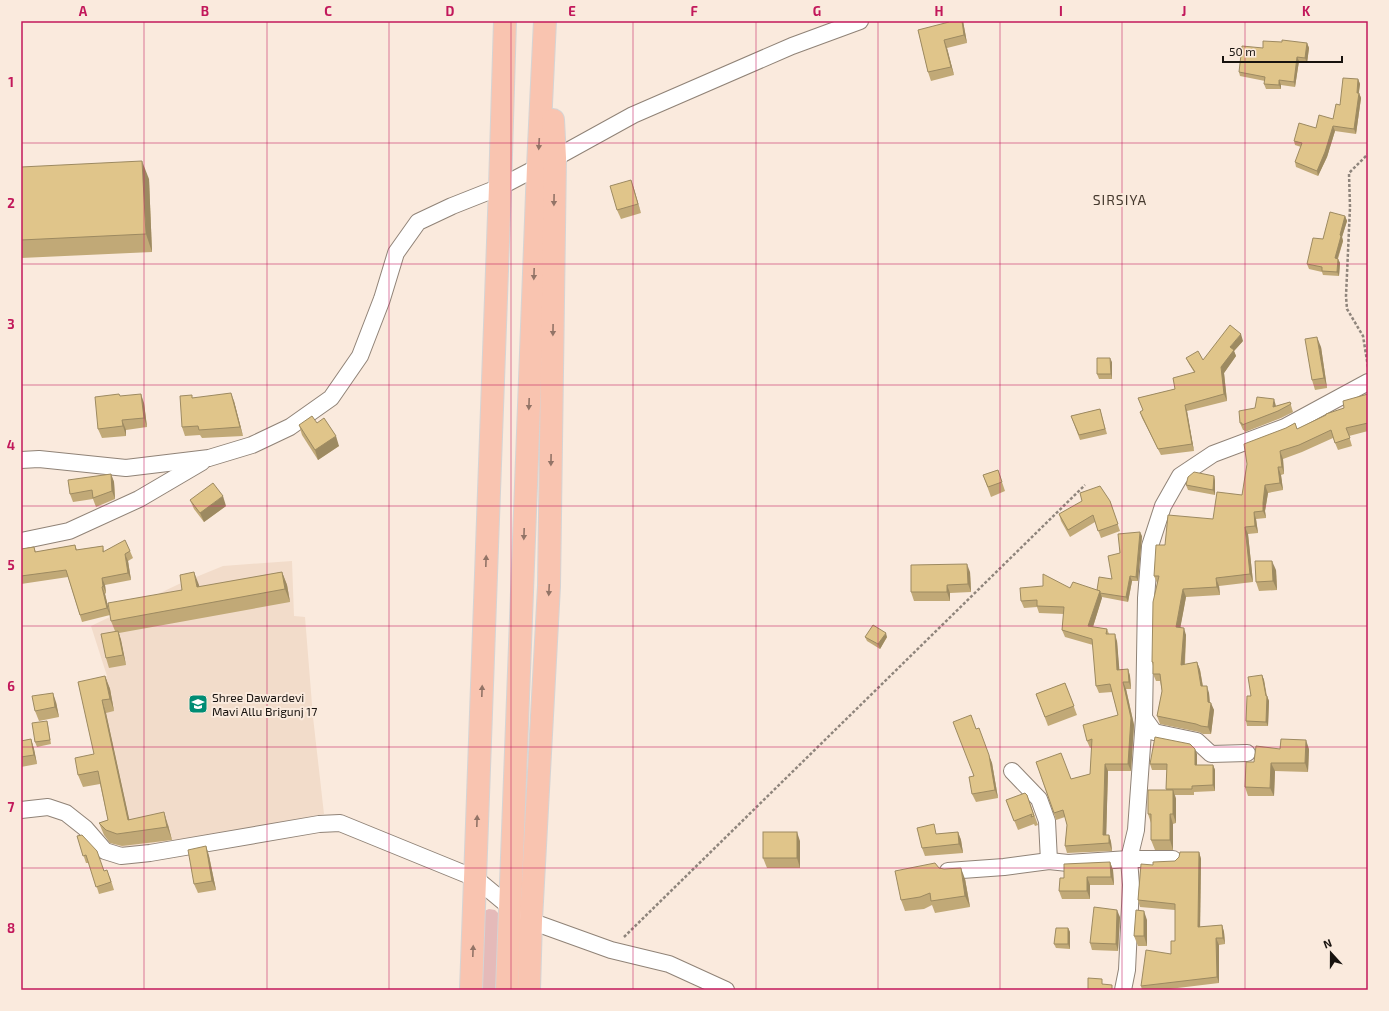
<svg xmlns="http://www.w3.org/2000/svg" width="1389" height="1011" viewBox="0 0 1389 1011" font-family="'Exo 2',sans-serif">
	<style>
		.built { fill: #f2dcca }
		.green { fill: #e5bab9 }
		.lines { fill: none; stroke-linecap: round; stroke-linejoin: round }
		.minor-casing { stroke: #908377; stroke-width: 18 }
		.highway-casing { stroke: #d5d4d4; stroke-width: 24 }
		.path { stroke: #8f857c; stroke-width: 2.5; stroke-dasharray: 3 2; stroke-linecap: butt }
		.minor { stroke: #fff; stroke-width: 16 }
		.highway { stroke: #f9c4b0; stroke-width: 22 }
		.wall { fill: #c1a977 }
		.shaded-wall { fill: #9d8a61 }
		.building { fill: #e0c58a; stroke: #9d8a61 }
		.oneway { fill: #937467 }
		.grid { fill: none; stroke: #c2185b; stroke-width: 1; stroke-opacity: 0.55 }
		.labels { text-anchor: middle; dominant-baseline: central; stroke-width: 4; stroke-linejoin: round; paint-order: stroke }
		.poi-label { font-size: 12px; fill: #17120e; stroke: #faeadd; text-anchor: start }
		.quarter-label { font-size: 14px; letter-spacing: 1px; fill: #45392e; stroke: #faeadd }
		.neatline { fill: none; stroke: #c2185b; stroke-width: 1.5 }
		.grid-label { font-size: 13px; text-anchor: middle; font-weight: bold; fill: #c2185b }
	</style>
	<rect width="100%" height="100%" fill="#faeadd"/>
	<polygon class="built" points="292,561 294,616 305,617 313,717 324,814 237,831 115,850 80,691 107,676 91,626 179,584 223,566"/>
	<polygon class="green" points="489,909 495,910 499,914 497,990 482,990 484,911"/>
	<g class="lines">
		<defs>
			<g id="minor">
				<polyline points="555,158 633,115 792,46 860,21"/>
				<polyline points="21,460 39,459 126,468 209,458 252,445 290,427 331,398 360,356 382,299 396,253 418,222 452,206 500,187 538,167"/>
				<polyline points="21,541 69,531 139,499 202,462"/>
				<polyline points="1144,718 1154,732 1197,741 1211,754 1247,753"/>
				<polyline points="1012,771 1039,799 1047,821 1049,861"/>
				<polyline points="21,810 48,807 66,813 85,828 105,851 121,856 150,853 319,824 340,823 475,878 510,907 536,923 611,950 669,964 726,990"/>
				<polyline points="948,871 1004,867 1049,861 1068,863 1129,859 1173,859"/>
				<polyline points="1123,990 1127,970 1131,885 1129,859 1136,830 1144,718 1146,598 1150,546 1163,506 1180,476 1213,454 1285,427 1368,382"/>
			</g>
			<g id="highway">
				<polyline points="471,990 500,187 505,21"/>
				<polyline points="507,990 538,167 545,21"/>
				<polyline points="529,990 531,920 549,586 555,158 553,120"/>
			</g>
		</defs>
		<use href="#minor" class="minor-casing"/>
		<use href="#highway" class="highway-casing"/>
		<g class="path">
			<polyline points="1368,367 1363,336 1347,309 1346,296 1350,207 1349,173 1368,154"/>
			<polyline points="624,937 1085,485"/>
		</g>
		<use href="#minor" class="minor"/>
		<use href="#highway" class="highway"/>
	</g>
	<g class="wall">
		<polygon points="963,21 967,43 947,48 954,75 931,81 928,72 918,30"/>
		<polygon points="1282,42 1307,43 1309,48 1307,63 1299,61 1295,87 1281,85 1281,89 1266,89 1264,84 1265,81 1240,76 1239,72 1263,48"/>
		<polygon points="1358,79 1360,84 1359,93 1361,98 1356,134 1335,131 1327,157 1318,176 1296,167 1295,162 1301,147 1295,145 1294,141 1316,128 1333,119 1340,105"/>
		<polygon points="21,167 149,179 152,252 21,258"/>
		<polygon points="631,180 641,213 621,219 617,210"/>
		<polygon points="1345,216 1347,221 1342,237 1343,241 1338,259 1340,263 1339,276 1323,275 1322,272 1309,269 1307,264 1323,239"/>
		<polygon points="1243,341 1234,351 1236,356 1224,373 1227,401 1187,411 1194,451 1161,455 1142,418 1140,412 1143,410 1138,398 1175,389 1194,372 1189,364 1186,358 1203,360"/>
		<polygon points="1321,347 1327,388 1315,390 1312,380"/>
		<polygon points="1112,362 1112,379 1099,379 1097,374"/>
		<polygon points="1368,394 1368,431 1349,436 1352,446 1338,450 1333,438 1302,452 1283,459 1284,474 1281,475 1283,490 1268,493 1265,511 1266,518 1256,519 1258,533 1248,534 1253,582 1219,586 1220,595 1186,597 1180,628 1186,635 1185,665 1197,662 1200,670 1203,686 1209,693 1210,703 1214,710 1211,734 1203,734 1199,732 1160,724 1157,716 1162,691 1160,681 1156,681 1153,674 1153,666 1152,662 1157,583 1154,576 1165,545 1213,519 1242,495 1286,428 1295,423 1297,429 1344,408"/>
		<polygon points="120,396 144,403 147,427 126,430 126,436 102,438 98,429"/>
		<polygon points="193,398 234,401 243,436 202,438 200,435 185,436 182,427"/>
		<polygon points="1290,402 1293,412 1281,418 1245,432 1244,430 1243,430 1240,423 1276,406"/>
		<polygon points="1100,409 1107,434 1080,440 1071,416"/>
		<polygon points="317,423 339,446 318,460 302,435 299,425"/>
		<polygon points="998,470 1005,491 991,497 983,475"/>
		<polygon points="111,474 114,482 115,499 96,507 93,499 73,502 70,494"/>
		<polygon points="1214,476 1215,481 1215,495 1188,490 1186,485"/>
		<polygon points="190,500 226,506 204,522 194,509"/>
		<polygon points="1110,501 1120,531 1101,538 1095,522 1070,537 1061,521 1059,514"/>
		<polygon points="1142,536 1138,581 1132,581 1128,602 1102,597 1093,627 1107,629 1109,634 1117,641 1119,670 1128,669 1130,676 1131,689 1126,689 1134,725 1131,771 1108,771 1106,835 1109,835 1111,842 1112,851 1067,853 1065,846 1067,825 1065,817 1056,820 1036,762 1071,779 1090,774 1092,747 1090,748 1087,741 1118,715 1112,692 1099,693 1096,686 1093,645 1065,637 1062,630 1064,614 1039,613 1037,607 1024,608 1021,601 1070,588 1097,590 1112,579 1120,553"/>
		<polygon points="75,545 77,550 103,546 104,552 130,551 133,558 128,561 131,580 105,585 106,593 105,594 110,615 82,622 68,577 21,584 21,549 34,547 36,552"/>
		<polygon points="1276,570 1277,590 1259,591 1256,582"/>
		<polygon points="282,572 287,585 290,602 119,633 121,640 126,665 109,668 106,658 115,631 111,621 182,590 199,585 199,587"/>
		<polygon points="970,572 971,592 950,593 950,601 914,601 911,592"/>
		<polygon points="865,637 887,637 880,649 867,641"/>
		<polygon points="1262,675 1264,680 1267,696 1269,701 1268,726 1247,726 1246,721 1251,696"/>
		<polygon points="105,676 110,689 114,711 106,713 129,819 168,825 172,840 122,846 110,843 104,835 99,823 108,820 100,784 83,787 78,775 94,754"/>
		<polygon points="1065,683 1077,715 1048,726 1036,694"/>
		<polygon points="56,702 59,717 39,721 35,711"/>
		<polygon points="47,721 48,725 51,744 37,747 35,742"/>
		<polygon points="976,729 992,763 998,798 976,802 972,794"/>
		<polygon points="31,739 34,749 37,764 21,767 21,741"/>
		<polygon points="1280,749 1309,749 1308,772 1275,771 1274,796 1248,796 1245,787 1254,762"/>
		<polygon points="1197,754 1197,765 1213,765 1215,770 1215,791 1194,792 1194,795 1175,795 1176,799 1176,823 1173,824 1173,850 1155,850 1151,840 1151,823 1148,814 1166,790 1167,770 1152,770 1150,764"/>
		<polygon points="1027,795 1038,825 1035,826 1034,824 1018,830 1006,800"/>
		<polygon points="958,832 961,840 963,853 925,856 922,848 938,834"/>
		<polygon points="77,836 104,871 110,877 114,890 99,894 89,863 86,863"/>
		<polygon points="800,841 800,868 767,868 763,858"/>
		<polygon points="206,846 209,856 216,890 198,893 194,884"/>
		<polygon points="1199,852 1201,859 1200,927 1222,925 1224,932 1225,944 1219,945 1219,983 1161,990 1142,990 1141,986 1171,954 1175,941 1175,910 1140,907 1138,900 1175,861"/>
		<polygon points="1110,862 1113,870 1114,885 1090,885 1090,899 1062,899 1059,891 1064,878"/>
		<polygon points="939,868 965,879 970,907 935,913 932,905 924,909 905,911 901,900"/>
		<polygon points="1120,917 1118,951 1092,950 1090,943"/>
		<polygon points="1147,920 1147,946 1138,946 1134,936"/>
		<polygon points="1068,928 1070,932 1070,949 1056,948 1054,944"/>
	</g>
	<g class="shaded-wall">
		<polygon points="962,21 963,21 967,43 964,35"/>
		<polygon points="944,40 947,48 954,75 951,67"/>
		<polygon points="1307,43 1309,48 1307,63 1305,58"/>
		<polygon points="1297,57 1299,61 1295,87 1294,82"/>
		<polygon points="1358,79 1360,84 1358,97 1357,93"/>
		<polygon points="1279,80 1281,85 1281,89 1279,85"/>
		<polygon points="1359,93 1361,98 1356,134 1354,129"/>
		<polygon points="1333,126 1335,131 1327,157 1318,176 1317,171"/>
		<polygon points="142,161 149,179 152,252 146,234"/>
		<polygon points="631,180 634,189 641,213 638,204"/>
		<polygon points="1345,216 1347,221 1342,237 1343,241 1336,263 1335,258 1340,235"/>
		<polygon points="1338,259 1340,263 1339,276 1337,272"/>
		<polygon points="1241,334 1243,341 1234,351 1236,356 1224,373 1227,401 1224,394 1221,367 1230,347"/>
		<polygon points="1317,337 1321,347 1327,388 1324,378"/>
		<polygon points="1110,358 1112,362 1112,379 1111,374"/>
		<polygon points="231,393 234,401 243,436 240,427"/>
		<polygon points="141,394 144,403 147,427 144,418"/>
		<polygon points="1274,399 1276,406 1273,407"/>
		<polygon points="1185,405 1187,411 1194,451 1192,444"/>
		<polygon points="122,420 126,430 126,436 123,426"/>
		<polygon points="336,436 339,446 318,460 315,450"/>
		<polygon points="1280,451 1283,459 1284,474 1282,467"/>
		<polygon points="1278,467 1281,475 1283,490 1280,483"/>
		<polygon points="111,474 114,482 115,499 112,491"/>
		<polygon points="1214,476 1215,481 1215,495 1213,490"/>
		<polygon points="1265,485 1268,493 1265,511 1266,518 1263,511 1263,503"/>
		<polygon points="223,496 226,506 204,522 200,513"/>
		<polygon points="1254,512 1256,519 1258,533 1255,526"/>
		<polygon points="1245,527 1248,534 1253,582 1250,574"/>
		<polygon points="1140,532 1142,536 1138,581 1136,577"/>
		<polygon points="125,554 128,561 131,580 128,573"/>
		<polygon points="1272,561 1276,570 1277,590 1273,581"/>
		<polygon points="967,564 970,572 971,592 968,584"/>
		<polygon points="194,572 199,585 202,601 197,587"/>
		<polygon points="282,572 287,585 290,602 285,589"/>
		<polygon points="1130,576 1132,581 1128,602 1126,597"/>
		<polygon points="102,578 105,585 106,593 103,586"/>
		<polygon points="1216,578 1219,586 1220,595 1217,587"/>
		<polygon points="947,585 950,593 950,601 947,592"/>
		<polygon points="102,587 105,594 110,615 107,608"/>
		<polygon points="1183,589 1186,597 1179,635 1176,627"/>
		<polygon points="1100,591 1102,598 1091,633 1088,626"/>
		<polygon points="1184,628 1186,635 1184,673 1181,665"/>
		<polygon points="118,631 121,640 126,665 123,655"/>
		<polygon points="886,633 887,637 880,649 878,644"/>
		<polygon points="1115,634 1117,641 1120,677 1117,670"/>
		<polygon points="1197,662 1200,670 1204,694 1201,686"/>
		<polygon points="1128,669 1130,676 1131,689 1129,682"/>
		<polygon points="1262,675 1264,680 1267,700 1267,696 1269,701 1268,726 1266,722 1266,696"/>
		<polygon points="105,676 110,689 114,711 110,699"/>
		<polygon points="1123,682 1126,689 1134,725 1131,771 1128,764"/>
		<polygon points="1207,686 1209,693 1210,708 1211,703 1214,710 1211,734 1208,727 1208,702"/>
		<polygon points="53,693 56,702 59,717 55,707"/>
		<polygon points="102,700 106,713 132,832 128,820"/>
		<polygon points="31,739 34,749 37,764 34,755"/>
		<polygon points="1306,740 1309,749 1308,772 1305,763"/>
		<polygon points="1195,749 1197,754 1197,771 1195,765"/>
		<polygon points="989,755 992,763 998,798 995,790"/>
		<polygon points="1271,763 1275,771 1274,796 1270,788"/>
		<polygon points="1105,764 1108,771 1106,843 1103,835"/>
		<polygon points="1213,765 1215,770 1215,791 1213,785"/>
		<polygon points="1173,790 1176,799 1176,823 1173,814"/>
		<polygon points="164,812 168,825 172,840 167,827"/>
		<polygon points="1170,814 1173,824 1173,850 1170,840"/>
		<polygon points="797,832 800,841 800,868 797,858"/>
		<polygon points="958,832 961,840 963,853 959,844"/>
		<polygon points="1109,835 1111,842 1112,851 1109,843"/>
		<polygon points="206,846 209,856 216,890 212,881"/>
		<polygon points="1199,852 1201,859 1200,933 1198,927"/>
		<polygon points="1110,862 1113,870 1114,885 1111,877"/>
		<polygon points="961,868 965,879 970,907 965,896"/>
		<polygon points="1087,877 1090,885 1090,899 1087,891"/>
		<polygon points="1117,910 1120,917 1118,951 1116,944"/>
		<polygon points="1144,911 1147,920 1147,946 1144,936"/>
		<polygon points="1222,925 1224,932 1225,944 1223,938"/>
		<polygon points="1068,928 1070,932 1070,949 1068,944"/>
		<polygon points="1216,938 1219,945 1219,983 1217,977"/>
	</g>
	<g class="building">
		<polygon points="949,21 962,21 964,35 944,40 951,67 928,72 918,30 949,22"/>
		<polygon points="1282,40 1307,43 1305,58 1297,57 1294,82 1279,80 1279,85 1264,84 1265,77 1239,72 1242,46 1263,48 1263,41 1282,42"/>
		<polygon points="1343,78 1358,79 1357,93 1359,93 1354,129 1333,126 1325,152 1317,171 1295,162 1302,143 1294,141 1299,123 1316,128 1319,115 1333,119 1336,104 1340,105"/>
		<polygon points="142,161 146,234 21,240 21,167"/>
		<polygon points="631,180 638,204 617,210 610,186"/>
		<polygon points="1330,212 1345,216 1340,235 1341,236 1335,258 1338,259 1337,272 1322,271 1322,267 1307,264 1313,238 1323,239"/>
		<polygon points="1230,325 1241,334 1230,347 1234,350 1221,367 1224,394 1185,405 1192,444 1158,449 1140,412 1143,410 1138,398 1175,389 1173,378 1195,372 1186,358 1198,351 1203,360"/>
		<polygon points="1317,337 1324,378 1312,380 1305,339"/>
		<polygon points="1097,358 1110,358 1111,374 1097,374"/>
		<polygon points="231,393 240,427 199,430 198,426 182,427 180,396 192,395 192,398"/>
		<polygon points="119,394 120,396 141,394 144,418 122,420 123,426 98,429 95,397"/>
		<polygon points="1368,394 1368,423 1346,428 1350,438 1335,443 1331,430 1299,445 1280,451 1282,467 1278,467 1280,483 1265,485 1263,503 1263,511 1254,512 1255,526 1245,527 1250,574 1216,578 1217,587 1183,589 1176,627 1184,628 1181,665 1197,662 1201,686 1207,686 1208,702 1211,703 1208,727 1201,726 1196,724 1157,716 1162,691 1160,674 1153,674 1153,662 1152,662 1153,602 1159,576 1154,576 1156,545 1165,545 1168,515 1213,519 1217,492 1242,495 1247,464 1244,444 1286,428 1295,423 1297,429 1326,415 1326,414 1344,408 1343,401"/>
		<polygon points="1257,397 1274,399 1273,407 1290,402 1291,404 1278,411 1242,425 1242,423 1240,423 1239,411 1255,408"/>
		<polygon points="1100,409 1105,429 1079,435 1071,416"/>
		<polygon points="312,416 317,423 324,418 336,436 315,450 299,425"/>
		<polygon points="998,470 1002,482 988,487 983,475"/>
		<polygon points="1194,472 1214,476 1213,490 1186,485 1188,477"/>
		<polygon points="111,474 112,491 93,498 92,490 70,494 68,480"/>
		<polygon points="213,483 223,496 200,513 190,500"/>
		<polygon points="1100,486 1110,501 1118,524 1098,531 1093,515 1068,530 1059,514 1082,501 1080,493"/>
		<polygon points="1140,532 1136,577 1130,576 1126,597 1100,593 1100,591 1097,590 1099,577 1112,579 1108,556 1120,553 1118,534"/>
		<polygon points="125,540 130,551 125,554 128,573 102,578 103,586 102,587 107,608 80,615 66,570 21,576 21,549 34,547 35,552 75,545 76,550 103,546 103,552"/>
		<polygon points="1255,561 1272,561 1273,581 1256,582"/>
		<polygon points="967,564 968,584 947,585 947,592 911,592 911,565"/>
		<polygon points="194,572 197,587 282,572 285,589 111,621 108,603 182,590 180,575"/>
		<polygon points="1043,574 1070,588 1073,582 1100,591 1088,626 1107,629 1106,634 1115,634 1117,670 1128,669 1129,682 1123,682 1131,718 1128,764 1105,764 1103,835 1109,835 1109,843 1065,846 1067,825 1063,810 1054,813 1036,762 1061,753 1071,779 1090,774 1092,739 1087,741 1083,725 1118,715 1110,684 1096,686 1092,639 1062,630 1064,607 1037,606 1037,600 1021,601 1020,588 1043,586"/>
		<polygon points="873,625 886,633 878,644 865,637"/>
		<polygon points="118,631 123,655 106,658 101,634"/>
		<polygon points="1262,675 1266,696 1267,696 1266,722 1246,721 1247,696 1251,696 1248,677"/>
		<polygon points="105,676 110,699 102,700 128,820 164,812 167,827 117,834 106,830 99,823 108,820 98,771 78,775 75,758 94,754 78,682"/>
		<polygon points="1065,683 1074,706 1045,717 1036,694"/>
		<polygon points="53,693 55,707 35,711 32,696"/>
		<polygon points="971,715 976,729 979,728 989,755 995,790 972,794 969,777 974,776 953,722"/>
		<polygon points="47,721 50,740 35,742 32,723"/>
		<polygon points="1155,737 1190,744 1195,749 1195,765 1213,765 1213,785 1192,786 1192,789 1166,789 1167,764 1150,764"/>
		<polygon points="31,739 34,755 21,757 21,741"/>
		<polygon points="1281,739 1306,740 1305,763 1271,763 1270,788 1245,787 1246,762 1254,762 1256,746 1280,749"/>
		<polygon points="1148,790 1173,790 1173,814 1170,814 1170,840 1151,840 1151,814 1148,814"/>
		<polygon points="1025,793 1027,795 1034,816 1031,817 1032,814 1014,821 1006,800"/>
		<polygon points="934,824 936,834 958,832 959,844 922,848 917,828"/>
		<rect x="763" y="832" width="34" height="26"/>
		<polygon points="82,835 97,851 104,871 107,870 111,882 96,887 86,855 83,856 77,836"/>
		<polygon points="206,846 212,881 194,884 188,850"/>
		<polygon points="1180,852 1199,852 1198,927 1222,925 1223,938 1216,938 1217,977 1141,986 1146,950 1171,954 1171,941 1175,941 1175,904 1138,900 1141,864 1153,865 1153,862 1175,861 1179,857"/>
		<polygon points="1110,862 1111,877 1087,877 1087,891 1059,891 1060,878 1064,878 1064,864"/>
		<polygon points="935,863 939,868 944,869 961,868 965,896 931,901 930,893 920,897 901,900 895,871"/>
		<polygon points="1094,907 1117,910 1116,944 1090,943"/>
		<polygon points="1136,910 1144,911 1144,936 1134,936"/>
		<polygon points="1056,928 1068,928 1068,944 1054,944"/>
		<polygon points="1088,978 1102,979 1102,984 1112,985 1112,990 1088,990"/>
	</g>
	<defs><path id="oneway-solid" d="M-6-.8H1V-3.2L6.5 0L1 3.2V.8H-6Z"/></defs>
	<g class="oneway">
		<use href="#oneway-solid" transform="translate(539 144) rotate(93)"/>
		<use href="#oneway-solid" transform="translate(554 200) rotate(91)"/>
		<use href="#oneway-solid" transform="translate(534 274) rotate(92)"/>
		<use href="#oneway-solid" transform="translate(553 330) rotate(91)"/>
		<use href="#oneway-solid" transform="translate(529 404) rotate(92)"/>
		<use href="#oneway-solid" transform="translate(551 460) rotate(91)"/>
		<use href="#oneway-solid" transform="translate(524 534) rotate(92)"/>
		<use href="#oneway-solid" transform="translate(486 561) rotate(-88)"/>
		<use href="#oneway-solid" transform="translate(549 590) rotate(93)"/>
		<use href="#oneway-solid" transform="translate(482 691) rotate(-88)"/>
		<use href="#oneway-solid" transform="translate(477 821) rotate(-88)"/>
		<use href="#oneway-solid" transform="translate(473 951) rotate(-88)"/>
	</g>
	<path class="grid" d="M144,21V990M267,21V990M389,21V990M511,21V990M633,21V990M756,21V990M878,21V990M1000,21V990M1122,21V990M1245,21V990M21,143H1368M21,264H1368M21,385H1368M21,506H1368M21,626H1368M21,747H1368M21,868H1368"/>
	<defs>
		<symbol id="school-square" viewBox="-11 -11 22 22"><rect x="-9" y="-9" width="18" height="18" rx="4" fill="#008c74" stroke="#faeadd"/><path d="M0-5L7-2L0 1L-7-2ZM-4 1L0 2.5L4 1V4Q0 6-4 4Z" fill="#fff"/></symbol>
	</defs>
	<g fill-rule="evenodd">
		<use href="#school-square" x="187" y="693" width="22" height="22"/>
	</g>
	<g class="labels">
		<g class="poi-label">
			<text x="212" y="697">Shree Dawardevi<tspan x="212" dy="14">Mavi Allu Brigunj 17</tspan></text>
		</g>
		<g class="quarter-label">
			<text x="1120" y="199">SIRSIYA</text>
		</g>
	</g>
	<rect width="1389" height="1011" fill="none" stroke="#faeadd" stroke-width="44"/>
	<g transform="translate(1331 953) rotate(339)" stroke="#faeadd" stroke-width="3" paint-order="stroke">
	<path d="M0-3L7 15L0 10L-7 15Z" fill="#17120e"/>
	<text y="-6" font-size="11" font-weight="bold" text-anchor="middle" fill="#17120e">N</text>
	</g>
	<path d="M1223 56v6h119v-6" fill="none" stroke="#17120e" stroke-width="2"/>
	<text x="1229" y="56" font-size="12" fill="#17120e" stroke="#faeadd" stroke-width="3" paint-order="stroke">50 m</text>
	<rect x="22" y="22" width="1345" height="967" class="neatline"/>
	<g class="grid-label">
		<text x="83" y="16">A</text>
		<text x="205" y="16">B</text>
		<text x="328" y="16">C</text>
		<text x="450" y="16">D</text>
		<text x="572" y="16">E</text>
		<text x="694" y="16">F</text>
		<text x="817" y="16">G</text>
		<text x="939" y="16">H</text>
		<text x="1061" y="16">I</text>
		<text x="1184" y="16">J</text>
		<text x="1306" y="16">K</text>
		<text x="11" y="87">1</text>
		<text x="11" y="208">2</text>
		<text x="11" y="329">3</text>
		<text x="11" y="450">4</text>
		<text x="11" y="570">5</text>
		<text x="11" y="691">6</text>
		<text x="11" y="812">7</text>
		<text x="11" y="933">8</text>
	</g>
</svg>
